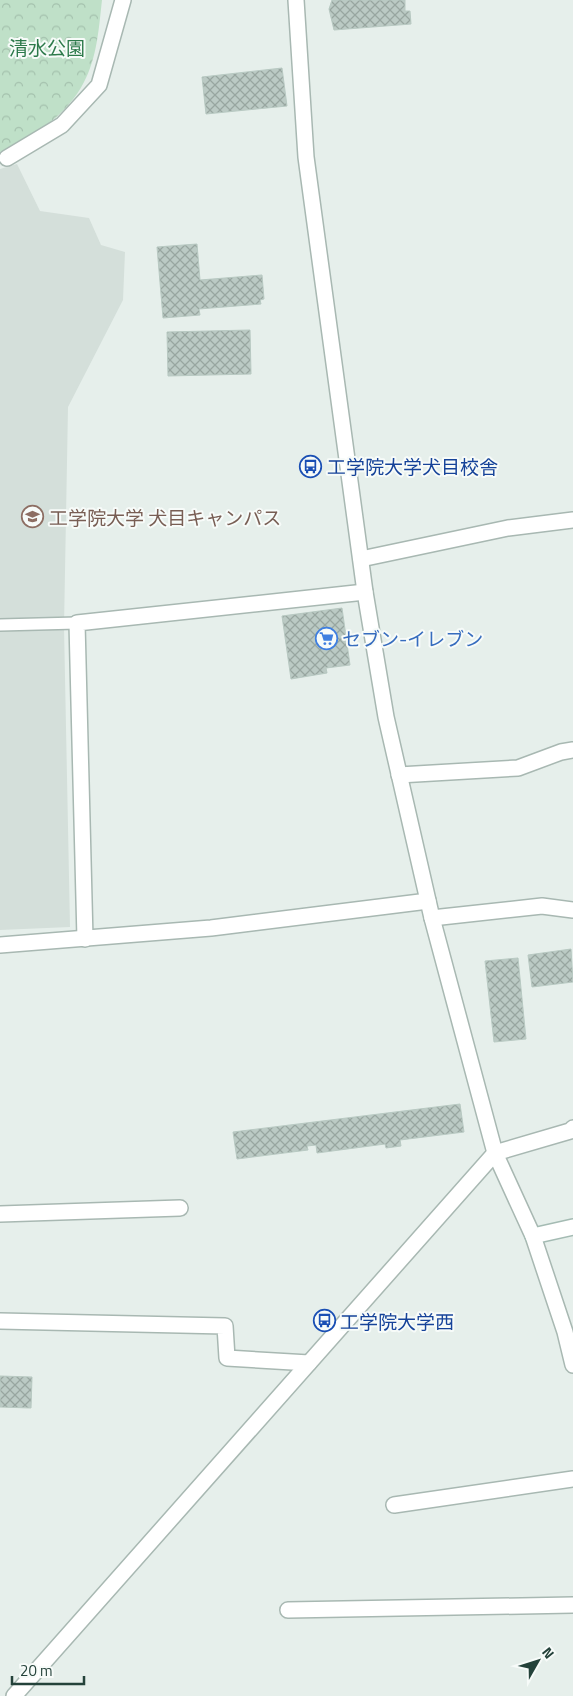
<svg xmlns="http://www.w3.org/2000/svg" width="573" height="1696" viewBox="0 0 573 1696" font-family="'Titillium Web','Noto Sans JP',sans-serif">
	<style>
		.built { fill: #d4dfda }
		.park { fill: url(#park-crowns) }
		.building { fill: url(#building-cross-hatch); stroke: #b8c9c2 }
		.lines { fill: none; stroke-linecap: round; stroke-linejoin: round }
		.lane-casing { stroke: #a8b8b2; stroke-width: 14 }
		.street-casing { stroke: #a8b8b2; stroke-width: 18 }
		.secondary-casing { stroke: #a4bbb3; stroke-width: 18 }
		.lane { stroke: #fff; stroke-width: 11 }
		.street { stroke: #fff; stroke-width: 15 }
		.secondary { stroke: #fff; stroke-width: 15 }
		.labels { text-anchor: middle; dominant-baseline: central; stroke-width: 4; stroke-linejoin: round; paint-order: stroke }
		.park-label { font-size: 19px; fill: #2d7a4b; stroke: #f7fbf9 }
		.transit-label { font-size: 19px; fill: #164399; stroke: #f7fbf9; text-anchor: start }
		.education-label { font-size: 19px; fill: #785e54; stroke: #f7fbf9; text-anchor: start }
		.shop-label { font-size: 19px; fill: #366cbe; stroke: #f7fbf9; text-anchor: start }
	</style>
	<defs>
		<pattern id="park-crowns" width="20" height="18" patternUnits="userSpaceOnUse" patternTransform="scale(1.25)"><rect width="20" height="18" fill="#bfe0c8"/><path d="M2 6a3 3 0 1 1 6 0M12 15a3 3 0 1 1 6 0" fill="none" stroke="#a4c1ad"/></pattern>
		<pattern id="building-cross-hatch" width="8" height="8" patternUnits="userSpaceOnUse" patternTransform="scale(1.25)"><rect width="8" height="8" fill="#bbcac4"/><path d="M0 0l8 8M0 8l8-8" fill="none" stroke="#98a6a0"/></pattern>
	</defs>
	<rect width="100%" height="100%" fill="#e6efeb"/>
	<polygon class="built" points="17,164 40,211 89,218 101,245 125,252 123,300 68,407 64,627 70,927 0,930 0,169"/>
	<path class="park" d="M0,0H102C99,27 97,58 84,82C68,114 32,139 0,152Z"/>
	<g class="building">
		<polygon points="332,0 405,0 405,11 410,11 411,24 334,30 329,9"/>
		<polygon points="282,68 287,106 206,114 202,77"/>
		<polygon points="197,244 200,280 262,275 264,299 260,300 261,304 199,309 200,315 163,318 157,247"/>
		<polygon points="250,330 251,374 168,376 167,332"/>
		<polygon points="342,608 350,665 326,668 327,673 291,679 282,616"/>
		<polygon points="571,949 573,982 532,987 528,955"/>
		<polygon points="518,958 526,1039 494,1042 485,961"/>
		<polygon points="460,1104 464,1132 400,1140 401,1146 386,1148 385,1144 317,1153 316,1145 307,1146 308,1150 237,1159 233,1132"/>
		<polygon points="0,1376 32,1377 31,1408 0,1407"/>
	</g>
	<g class="lines">
		<defs>
			<polyline id="lane" points="0,625 77,623"/>
			<g id="street">
				<polyline points="296,0 306,157 365,592 386,717 432,918 495,1153 533,1236 565,1332 573,1365"/>
				<polyline points="7,158 62,125 99,85 123,0"/>
				<polyline points="361,559 508,528 573,520"/>
				<polyline points="399,775 518,768 561,752 573,750"/>
				<polyline points="432,918 542,906 573,910"/>
				<polyline points="85,939 77,623 365,592"/>
				<polyline points="0,945 211,928 428,901"/>
				<polyline points="0,1214 180,1208"/>
				<polyline points="0,1321 225,1326 227,1358 309,1363"/>
				<polyline points="394,1505 573,1479"/>
				<polyline points="288,1610 573,1605"/>
				<polyline points="14,1696 495,1153 570,1131 573,1128"/>
			</g>
			<polyline id="secondary" points="533,1236 573,1227"/>
		</defs>
		<use href="#lane" class="lane-casing"/>
		<use href="#street" class="street-casing"/>
		<use href="#secondary" class="secondary-casing"/>
		<use href="#lane" class="lane"/>
		<use href="#street" class="street"/>
		<use href="#secondary" class="secondary"/>
	</g>
	<defs>
		<symbol id="bus-ring" viewBox="-11 -11 22 22"><circle r="9.5" fill="#f7fbf9" stroke="#1a4fb4" stroke-width="1.5"/><path d="M-5-6H5V4H4V6H2V4H-2V6H-4V4H-5ZM-3.5-4V0h7V-4ZM-3.5 1.2v1.5H-2V1.2ZM2 1.2v1.5H3.5V1.2Z" fill="#1a4fb4"/></symbol>
		<symbol id="university-ring" viewBox="-11 -11 22 22"><circle r="9.5" fill="#f7fbf9" stroke="#8d6e63" stroke-width="1.5"/><path d="M0-5L7-2L0 1L-7-2ZM-4 1L0 2.5L4 1V4Q0 6-4 4Z" fill="#8d6e63"/></symbol>
		<symbol id="supermarket-ring" viewBox="-11 -11 22 22"><circle r="9.5" fill="#f7fbf9" stroke="#3f7fe0" stroke-width="1.5"/><path d="M-6-5.5h2.5l.6 2H6L4.5 2H-2.5L-4.4-4H-6ZM-1.5 3.2a1.3 1.3 0 1 0 .1 0ZM3 3.2a1.3 1.3 0 1 0 .1 0Z" fill="#3f7fe0"/></symbol>
	</defs>
	<g fill-rule="evenodd">
		<use href="#bus-ring" x="298" y="454" width="25" height="25"/>
		<use href="#university-ring" x="20" y="504" width="25" height="25"/>
		<use href="#supermarket-ring" x="314" y="626" width="25" height="25"/>
		<use href="#bus-ring" x="312" y="1308" width="25" height="25"/>
	</g>
	<g class="labels">
		<g class="park-label">
			<text x="47" y="47">清水公園</text>
		</g>
		<g class="transit-label">
			<text x="327" y="466">工学院大学犬目校舎</text>
			<text x="340" y="1321">工学院大学西</text>
		</g>
		<g class="education-label">
			<text x="49" y="517">工学院大学 犬目キャンパス</text>
		</g>
		<g class="shop-label">
			<text x="342" y="638">セブン-イレブン</text>
		</g>
	</g>
	<g transform="translate(538 1661) rotate(51)" stroke="#f7fbf9" stroke-width="4" paint-order="stroke">
	<path d="M0-4L9 19L0 12L-9 19Z" fill="#24423a"/>
	<text y="-8" font-size="14" font-weight="bold" text-anchor="middle" fill="#24423a">N</text>
	</g>
	<path d="M12 1676v8h72v-8" fill="none" stroke="#24423a" stroke-width="2.5"/>
	<text x="20" y="1676" font-size="15" fill="#24423a" stroke="#f7fbf9" stroke-width="4" paint-order="stroke">20 m</text>
</svg>
